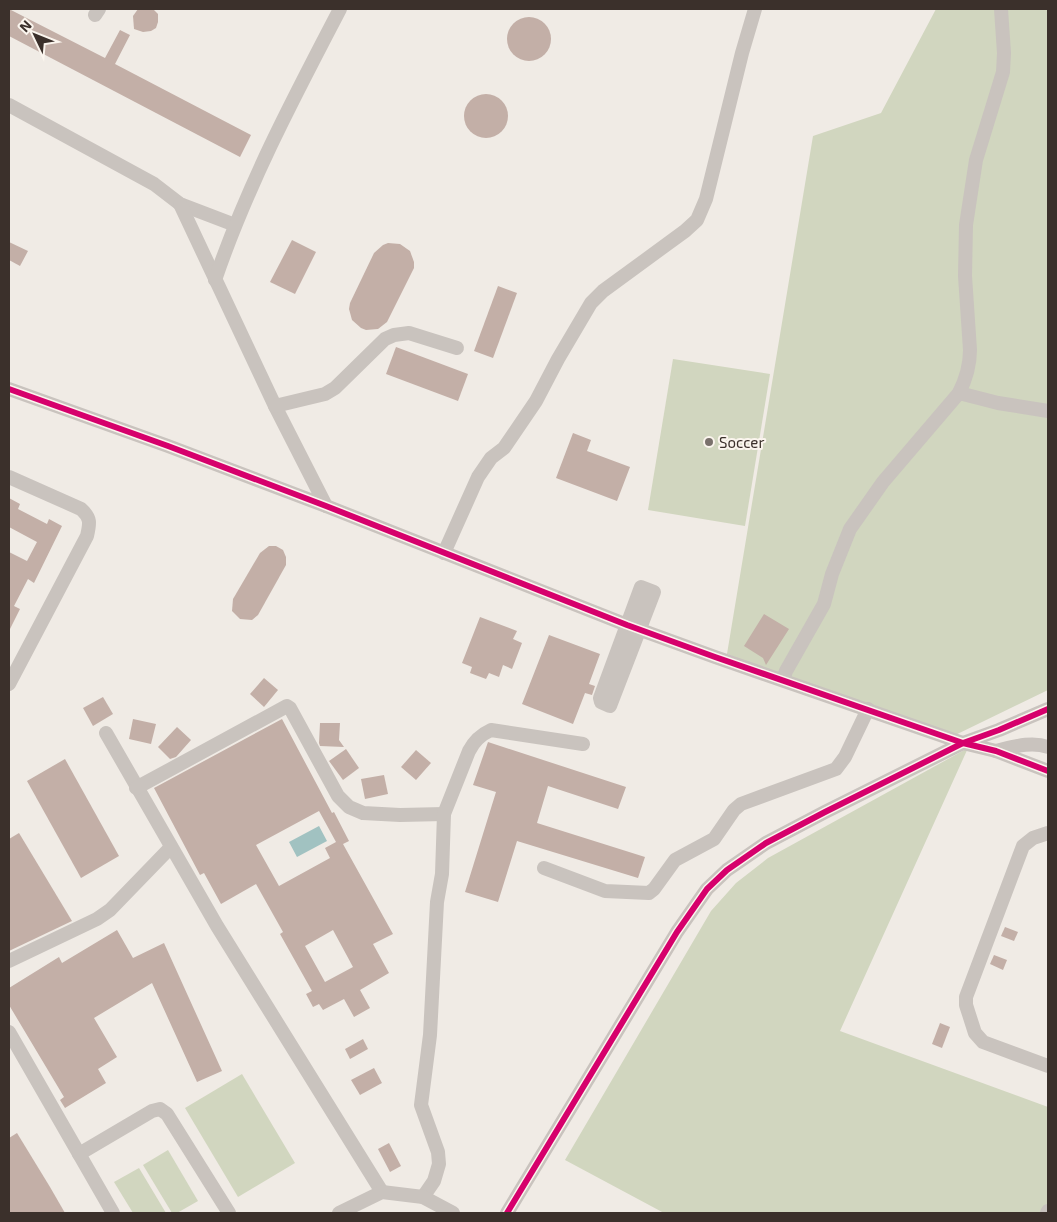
<svg xmlns="http://www.w3.org/2000/svg" width="1057" height="1222" viewBox="0 0 1057 1222" font-family="'Exo 2',sans-serif">
	<style>
		.green { fill: #d1d6bf }
		.water { fill: #a1c2c1 }
		.building { fill: #c3afa7; fill-rule: evenodd }
		.lines { fill: none; stroke-linecap: round; stroke-linejoin: round }
		.minor { stroke: #c9c3be; stroke-width: 14 }
		.cycleway-casing { stroke: #fbf5ee; stroke-width: 9 }
		.cycleway { stroke: #d6006c; stroke-width: 6 }
		.poi-dot { fill: #7a716c; stroke: #fbf5ee; stroke-width: 2 }
		.labels { text-anchor: middle; dominant-baseline: central; stroke-width: 4; stroke-linejoin: round; paint-order: stroke }
		.poi-label { font-size: 15px; fill: #3b302b; stroke: #fbf5ee; text-anchor: start }
	</style>
	<rect width="100%" height="100%" fill="#f0ebe5"/>
	<g class="green">
		<polygon points="936,9 1048,9 1048,690 945,740 727,654 813,136 881,113"/>
		<polygon points="673,359 770,374 745,526 648,510"/>
		<polygon points="968,748 840,1031 1048,1107 1048,1213 664,1213 565,1160 711,911 736,883 768,858"/>
		<polygon points="242,1074 295,1163 238,1197 185,1108"/>
		<polygon points="168,1150 198,1201 177,1213 172,1213 143,1165"/>
		<polygon points="139,1168 166,1213 133,1213 114,1182"/>
	</g>
	<polygon class="water" points="319,826 327,841 297,857 289,842"/>
	<g class="building">
		<polygon points="9,9 105,58 120,30 130,35 115,64 251,135 240,157 9,36"/>
		<polygon points="138,9 153,9 158,14 158,22 156,28 151,31 143,32 134,29 133,16"/>
		<circle cx="529" cy="39" r="22"/>
		<circle cx="486" cy="116" r="22"/>
		<polygon points="292,240 316,252 295,294 270,282"/>
		<polygon points="9,242 28,251 20,266 9,260"/>
		<polygon points="388,243 400,244 410,251 414,262 414,268 387,322 378,329 366,330 361,328 352,320 349,309 350,303 374,253 383,245"/>
		<polygon points="498,286 517,293 493,358 474,351"/>
		<polygon points="396,347 468,374 458,401 386,374"/>
		<polygon points="573,433 591,440 587,451 630,467 617,501 556,478"/>
		<polygon points="9,498 20,504 18,509 47,524 49,519 62,526 34,583 28,579 14,606 20,609 9,631 9,552 27,561 37,542 9,527"/>
		<polygon points="269,546 276,546 283,550 286,557 286,565 258,615 252,620 240,619 232,611 233,599 260,553"/>
		<polygon points="764,614 789,629 766,665 763,658 744,646"/>
		<polygon points="480,617 517,631 513,639 522,643 512,669 503,665 499,677 489,673 486,679 470,673 472,667 462,663"/>
		<polygon points="549,635 600,654 589,684 595,686 592,695 585,693 573,724 522,704"/>
		<polygon points="264,678 278,690 264,707 250,694"/>
		<polygon points="103,697 113,714 93,726 83,708"/>
		<polygon points="133,719 156,724 151,744 129,739"/>
		<path d="M282,719L332,813L334,812L349,841L343,844L393,934L373,944L389,973L360,990L370,1008L354,1017L344,999L323,1010L319,1004L313,1007L306,994L312,991L280,934L283,932L256,884L221,904L204,873L200,875L154,788ZM319,811L336,842L325,848L330,858L279,886L256,845ZM333,930L353,967L325,982L305,946Z"/>
		<polygon points="320,723 340,723 339,740 344,747 320,746 319,743"/>
		<polygon points="177,727 191,740 176,757 170,759 158,747"/>
		<polygon points="488,742 626,787 618,809 548,786 537,823 645,857 638,878 517,841 498,902 465,892 496,792 473,785"/>
		<polygon points="346,749 359,768 343,780 329,761"/>
		<polygon points="416,750 431,763 416,780 401,767"/>
		<polygon points="65,759 119,856 81,878 27,781"/>
		<polygon points="384,775 388,794 365,799 361,779"/>
		<polygon points="19,833 72,921 9,951 9,839"/>
		<polygon points="1005,927 1018,932 1014,941 1001,936"/>
		<polygon points="117,930 133,958 164,943 222,1071 197,1082 152,983 94,1018 117,1057 98,1069 106,1083 65,1108 60,1100 64,1097 9,1005 9,988 59,957 62,963"/>
		<polygon points="994,955 1007,960 1003,970 990,964"/>
		<polygon points="940,1023 950,1027 942,1048 932,1044"/>
		<polygon points="363,1039 368,1049 350,1059 345,1049"/>
		<polygon points="374,1068 382,1083 360,1095 351,1080"/>
		<polygon points="17,1133 50,1187 65,1213 9,1213 9,1138"/>
		<polygon points="389,1143 401,1166 390,1172 378,1149"/>
	</g>
	<g class="lines">
		<g class="minor">
			<polyline points="95,15 99,9"/>
			<polyline points="9,105 154,184 180,204 235,225"/>
			<polyline points="180,204 275,406 326,506"/>
			<path d="M215,280C247,186 294,97 340,9"/>
			<polyline points="9,389 168,446 326,506 627,625 715,657 963,743 996,751 1048,771"/>
			<polyline points="959,393 998,403 1048,411"/>
			<polyline points="275,406 325,394 335,388 385,339 394,335 409,333 457,348"/>
			<path d="M9,477L81,509C91,518 90,523 87,536L9,684"/>
			<polyline points="444,553 478,477 491,458 504,448 536,401 558,359 591,303 603,291 685,231 697,220 706,199 742,53 755,9"/>
			<polygon points="641,587 654,592 610,706 601,702 600,698"/>
			<path d="M783,680L786,671L824,604L832,574L850,529L883,482L959,393C966,379 970,366 970,350L965,276L966,225L976,160L1003,72L1004,53L1001,9"/>
			<polyline points="106,733 217,926 382,1192"/>
			<path d="M996,751C1013,747 1031,741 1048,747"/>
			<polyline points="136,788 287,706 290,708 338,796 349,807 363,813 400,815 444,814"/>
			<polyline points="1048,833 1033,838 1023,846 966,997 966,1005 975,1033 983,1042 1048,1066"/>
			<polyline points="544,868 605,891 649,893 654,889 675,860 714,839 734,810 741,804 836,769 845,757 868,709"/>
			<polyline points="9,961 97,919 110,910 171,847"/>
			<polyline points="9,1032 113,1213"/>
			<polyline points="79,1154 152,1111 160,1109 167,1114 229,1213"/>
			<path d="M423,1197L434,1181L439,1164L438,1152L421,1105L430,1035L437,902L442,874L444,814L469,751C474,741 480,735 491,730L583,744"/>
			<polyline points="339,1213 382,1192 423,1197 453,1213"/>
			<polyline points="507,1213 677,932 707,889 727,870 766,843 825,812 963,743 999,730 1048,709"/>
			<polyline points="1047,1213 1048,1211"/>
		</g>
		<defs>
			<g id="cycleway">
				<polyline points="9,389 168,446 326,506 627,625 715,657 963,743 996,751 1048,771"/>
				<polyline points="507,1213 677,932 707,889 727,870 766,843 825,812 963,743 999,730 1048,709"/>
			</g>
		</defs>
		<use href="#cycleway" class="cycleway-casing"/>
		<use href="#cycleway" class="cycleway"/>
	</g>
	<circle class="poi-dot" cx="709" cy="442" r="5"/>
	<g class="labels">
		<g class="poi-label">
			<text x="719" y="442">Soccer</text>
		</g>
	</g>
	<rect width="1057" height="1222" fill="none" stroke="#3b302b" stroke-width="20"/>
	<g transform="translate(35 35) rotate(313)" stroke="#fbf5ee" stroke-width="4" paint-order="stroke">
	<path d="M0-4L9 19L0 12L-9 19Z" fill="#3b302b"/>
	<text y="-8" font-size="14" font-weight="bold" text-anchor="middle" fill="#3b302b">N</text>
	</g>
</svg>
